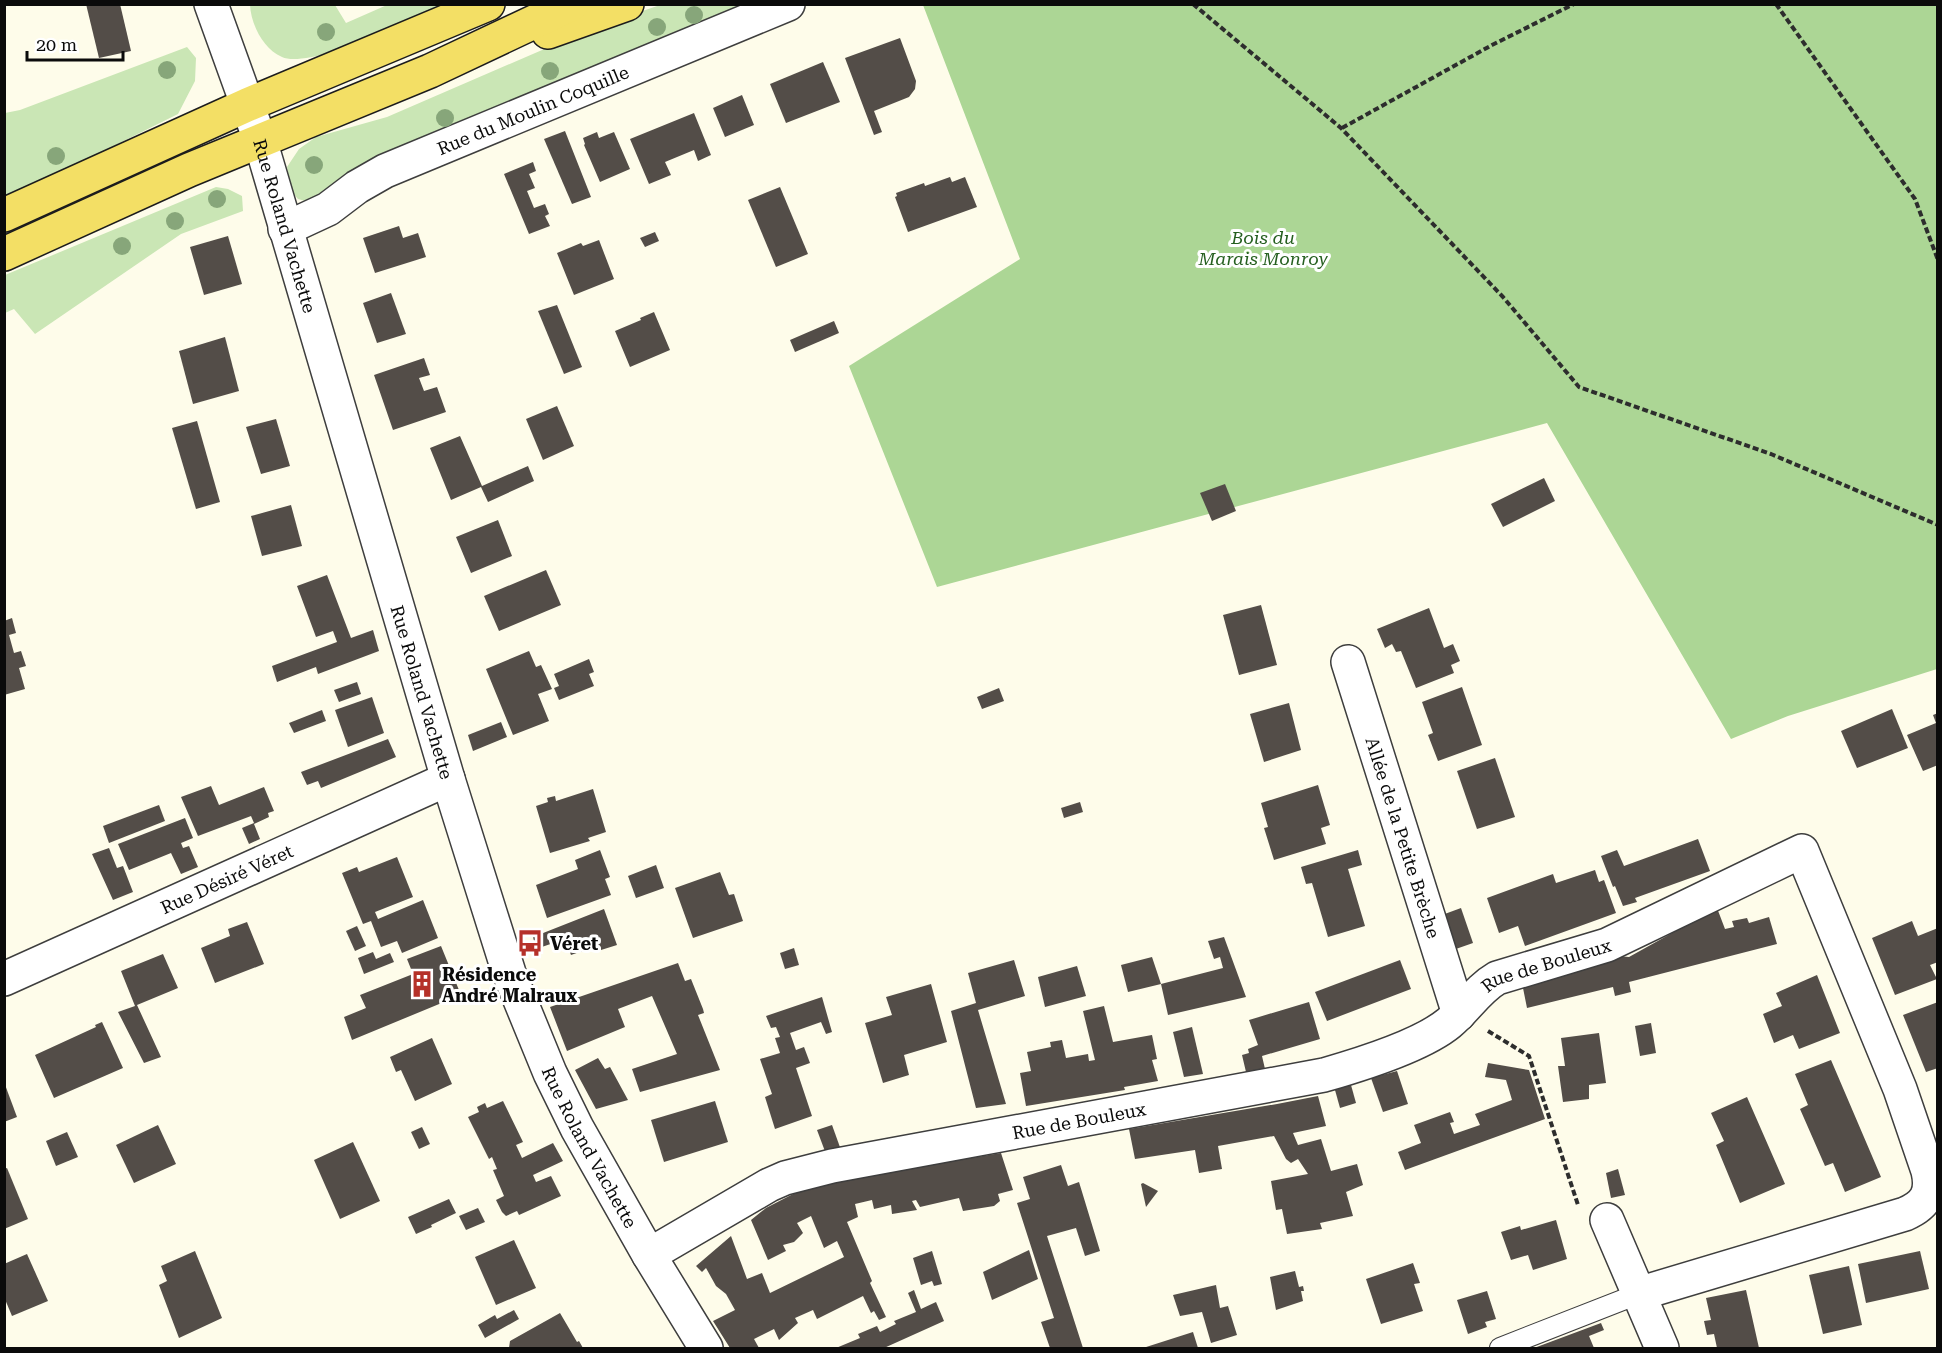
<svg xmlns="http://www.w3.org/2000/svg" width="1942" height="1353" viewBox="0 0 1942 1353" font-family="'Roboto Serif',serif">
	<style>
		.green { fill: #cae6b5 }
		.forest { fill: #acd695 }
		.building { fill: #534d48 }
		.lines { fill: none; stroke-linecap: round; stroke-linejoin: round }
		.service-casing { stroke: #3e3e3e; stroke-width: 22 }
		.minor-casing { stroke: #3e3e3e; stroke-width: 36 }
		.primary-casing { stroke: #1c1c1c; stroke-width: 36 }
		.path { stroke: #2d2d2d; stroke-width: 4; stroke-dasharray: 6 3; stroke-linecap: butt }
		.service { stroke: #fff; stroke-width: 20 }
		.minor { stroke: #fff; stroke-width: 33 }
		.primary { stroke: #f3df65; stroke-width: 33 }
		.tree { fill: #87a67a }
		.labels { text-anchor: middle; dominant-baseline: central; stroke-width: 6; stroke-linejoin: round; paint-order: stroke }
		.street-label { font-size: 18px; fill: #0b0b0b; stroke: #fff }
		.park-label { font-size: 18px; font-style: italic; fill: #255f1f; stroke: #fff }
		.poi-label { font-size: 18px; font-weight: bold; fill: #0b0b0b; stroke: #fff; text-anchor: start }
	</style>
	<rect width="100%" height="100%" fill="#fefcea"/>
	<g class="green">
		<path d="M250,5H335L346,23L387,5H454C423,17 310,70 282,57C263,49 251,24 250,5Z"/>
		<polygon points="660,5 757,5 336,185 309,202 298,199 290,190 287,167 299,149 316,137 387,117 593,28"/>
		<polygon points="187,47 196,58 195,81 178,114 5,200 5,113 20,110"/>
		<polygon points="216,187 228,189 242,196 243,211 181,234 35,334 14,309 5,313 5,275"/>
	</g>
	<polygon class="forest" points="923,5 1937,5 1937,669 1788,716 1731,739 1547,423 937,587 849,366 1020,259"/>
	<g class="building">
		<polygon points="86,4 120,4 131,51 99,58"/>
		<polygon points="900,38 916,81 915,89 909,97 874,111 882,132 874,135 845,58"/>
		<polygon points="823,62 840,102 786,123 770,84"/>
		<polygon points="742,95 754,125 725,137 713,108"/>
		<polygon points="694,113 711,155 698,161 694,150 665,162 671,175 649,184 630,139"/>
		<polygon points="565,131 591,197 572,204 544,139"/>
		<polygon points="597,132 599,138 614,132 630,169 600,182 584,145 585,144 583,138"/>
		<polygon points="533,162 536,171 529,174 535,188 527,191 534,208 545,204 549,214 545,216 550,226 529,234 504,174"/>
		<polygon points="950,177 952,182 965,177 977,207 908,232 895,197 897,196 896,193 924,183 925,186"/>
		<polygon points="780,187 808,254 776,267 748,200"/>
		<polygon points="399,226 403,238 418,233 426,257 375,273 363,238"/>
		<polygon points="655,232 659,241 645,247 640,238"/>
		<polygon points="228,236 242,284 204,295 190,247"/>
		<polygon points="599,240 614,279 574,295 557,253 581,243 583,246"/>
		<polygon points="391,293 406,334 377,343 363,303"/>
		<polygon points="557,305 582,367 564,374 538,311"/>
		<polygon points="654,312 670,350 630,367 615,331 641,320 640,318"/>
		<polygon points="834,321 839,333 795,352 790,340"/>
		<polygon points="225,337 239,391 193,404 179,351"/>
		<polygon points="424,358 430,375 419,378 424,391 437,387 446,412 393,430 374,375"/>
		<polygon points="557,406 574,446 543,460 526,419"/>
		<polygon points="276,419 290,466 261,474 246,427"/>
		<polygon points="197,421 220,502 196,509 172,428"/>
		<polygon points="460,436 482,486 528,466 534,481 488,502 481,487 451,500 430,448"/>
		<polygon points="1544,478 1555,501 1503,527 1491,504"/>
		<polygon points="1225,484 1236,511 1212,521 1200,493"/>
		<polygon points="291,505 302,546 262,556 251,516"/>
		<polygon points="498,520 512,556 471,573 456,537"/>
		<polygon points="546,570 561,605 499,631 484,596"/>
		<polygon points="327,575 351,638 373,630 379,651 318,674 316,667 277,682 272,666 337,642 333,631 316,637 297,586"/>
		<polygon points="1261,605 1277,665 1239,675 1223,615"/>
		<polygon points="1429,608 1444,648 1453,644 1460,661 1451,665 1454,673 1416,688 1401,651 1396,652 1392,644 1385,648 1377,629"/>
		<polygon points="12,618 16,633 9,635 14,653 21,651 26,666 19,668 25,689 4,695 4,621"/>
		<polygon points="529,651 536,667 541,665 552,689 538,694 549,721 513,735 486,669"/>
		<polygon points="589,659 594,672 589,674 594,686 559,700 554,688 559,686 554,674"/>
		<polygon points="357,682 361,694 339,702 334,690"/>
		<polygon points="1462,687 1482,745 1438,761 1428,735 1433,733 1422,702"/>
		<polygon points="999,688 1004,701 982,709 977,697"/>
		<polygon points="372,697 384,733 348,747 335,710"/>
		<polygon points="1289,703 1301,750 1264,762 1250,714"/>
		<polygon points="1892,709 1908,748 1857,768 1841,731"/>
		<polygon points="322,710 326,721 294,733 289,723"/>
		<polygon points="1938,713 1938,765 1923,771 1907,735 1936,723 1933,715"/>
		<polygon points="501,722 507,737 473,751 468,735"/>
		<polygon points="388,739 396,757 321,788 318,781 307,785 301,772"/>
		<polygon points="1495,758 1515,817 1477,829 1457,771"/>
		<polygon points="1318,785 1330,825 1321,828 1326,844 1274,860 1264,828 1268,827 1261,803"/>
		<polygon points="211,786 219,805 264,787 274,811 268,813 269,817 254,824 260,839 249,844 242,828 254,823 251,816 198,836 181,797"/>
		<polygon points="593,789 606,832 588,838 590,841 550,853 536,806 548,802 547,798 555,796 556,801"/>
		<polygon points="1080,802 1083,812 1064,818 1061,808"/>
		<polygon points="159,805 165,821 109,843 103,826"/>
		<polygon points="185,818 193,838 181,843 183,848 189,846 198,867 181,874 171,853 129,870 118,844"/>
		<polygon points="1698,839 1710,871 1635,898 1637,902 1623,906 1615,886 1613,887 1601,856 1617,850 1624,866"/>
		<polygon points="109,848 117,868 123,866 133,892 113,900 92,854"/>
		<polygon points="600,850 610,877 605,879 611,895 547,918 536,885 578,869 575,860"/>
		<polygon points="1358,850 1362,865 1348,869 1365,926 1328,937 1312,883 1306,884 1301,867"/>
		<polygon points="397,857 413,897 375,912 378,919 423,900 438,938 402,953 397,941 381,947 371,921 363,924 342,873 357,867 359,872"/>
		<polygon points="656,865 664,888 636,898 628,876"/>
		<polygon points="1595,870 1599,882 1604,880 1616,913 1525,946 1518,926 1499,933 1487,898 1553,874 1556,883"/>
		<polygon points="720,872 729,895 734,894 743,921 693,938 675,888"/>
		<polygon points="1461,908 1473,943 1453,950 1442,915"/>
		<polygon points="1717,908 1725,929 1734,927 1732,921 1747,918 1749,923 1769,917 1777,944 1629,982 1631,992 1615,996 1613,987 1527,1008 1521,978 1607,955 1629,957"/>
		<polygon points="604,909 617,945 601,950 599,945 571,955 565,939 536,949 533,937"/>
		<polygon points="1912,921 1918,936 1938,928 1938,962 1930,965 1937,979 1895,995 1872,938"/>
		<polygon points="247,922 264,964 215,983 201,948 230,936 228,929"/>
		<polygon points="357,926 366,946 355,951 346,931"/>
		<polygon points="1224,937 1246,997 1168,1015 1161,984 1223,968 1220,957 1214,959 1208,941"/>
		<polygon points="441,946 461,995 352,1040 344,1017 366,1008 360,995 413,974 407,959"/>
		<polygon points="794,948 799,965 785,969 780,953"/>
		<polygon points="373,952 376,959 390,953 394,962 364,974 358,958"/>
		<polygon points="163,954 178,988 137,1005 161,1057 144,1063 118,1012 135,1006 121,971"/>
		<polygon points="1152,957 1161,984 1128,992 1121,965"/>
		<polygon points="1014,960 1025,996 978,1010 1006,1104 976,1108 951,1011 976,1003 968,973"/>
		<polygon points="1400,960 1411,989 1327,1021 1315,992"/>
		<polygon points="678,963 685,981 691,979 703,1009 704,1013 698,1015 720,1070 640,1092 632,1069 677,1054 652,996 618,1009 625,1027 567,1051 550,1007"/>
		<polygon points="1077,966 1086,996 1045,1007 1038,977"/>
		<polygon points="1817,975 1840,1033 1799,1049 1793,1035 1774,1043 1763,1014 1782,1006 1776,993"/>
		<polygon points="931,984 947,1042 904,1055 909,1075 883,1083 865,1023 892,1015 886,997"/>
		<polygon points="822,997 832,1032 826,1034 821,1022 790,1033 796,1050 804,1047 810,1063 796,1068 812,1116 775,1129 765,1097 772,1094 760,1059 780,1053 775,1038 780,1037 776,1027 771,1028 766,1016"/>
		<polygon points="1309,1002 1320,1039 1262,1056 1265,1069 1246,1072 1242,1055 1249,1053 1248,1049 1258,1045 1249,1020"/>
		<polygon points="1938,1002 1938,1068 1926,1072 1903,1015"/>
		<polygon points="1104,1006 1113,1042 1152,1035 1157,1059 1152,1060 1158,1081 1124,1087 1125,1090 1026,1106 1020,1073 1031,1071 1027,1052 1051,1047 1050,1042 1062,1040 1066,1058 1088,1054 1089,1061 1095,1060 1083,1011"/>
		<polygon points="102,1022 123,1068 54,1098 35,1055 96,1027 95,1025"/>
		<polygon points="1651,1023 1656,1053 1640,1056 1635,1026"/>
		<polygon points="1192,1027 1203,1074 1184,1077 1173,1032"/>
		<polygon points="1599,1033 1606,1083 1589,1085 1589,1099 1563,1102 1558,1066 1565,1066 1561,1038"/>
		<polygon points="432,1038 452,1084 415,1101 401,1070 396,1072 390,1057"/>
		<polygon points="598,1058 605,1069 610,1067 628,1100 596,1109 575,1070"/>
		<polygon points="1831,1060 1881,1177 1845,1192 1833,1163 1825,1166 1800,1109 1808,1105 1795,1074"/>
		<polygon points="1488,1063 1529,1070 1545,1119 1405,1170 1398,1152 1421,1143 1414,1125 1450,1112 1454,1122 1450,1123 1454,1134 1480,1125 1475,1114 1512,1100 1506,1080 1485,1077"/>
		<polygon points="1397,1071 1408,1104 1383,1112 1371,1078"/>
		<polygon points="4,1082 17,1117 4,1122"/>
		<polygon points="1351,1085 1356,1103 1340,1108 1335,1090"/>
		<polygon points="1318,1096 1326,1126 1293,1133 1298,1145 1321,1139 1331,1171 1357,1164 1363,1185 1346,1192 1353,1216 1320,1223 1322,1229 1287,1234 1282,1209 1276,1210 1271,1181 1308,1174 1298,1159 1291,1163 1286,1159 1274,1136 1218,1146 1222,1169 1199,1173 1195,1150 1135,1159 1129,1129 1277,1104"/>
		<polygon points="1747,1097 1785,1184 1740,1203 1716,1145 1724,1141 1711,1113"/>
		<polygon points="503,1101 523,1142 516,1145 522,1158 553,1143 563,1161 533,1175 536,1182 551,1176 561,1196 519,1215 517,1211 506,1216 502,1212 496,1200 504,1196 493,1170 497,1169 492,1157 489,1159 468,1117 479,1112 477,1107 485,1103 487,1108"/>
		<polygon points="715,1101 728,1142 664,1162 651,1120"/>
		<polygon points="158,1125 176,1164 134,1183 116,1145"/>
		<polygon points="832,1125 841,1150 826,1154 817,1130"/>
		<polygon points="422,1127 430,1144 419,1149 411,1132"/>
		<polygon points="67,1132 78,1157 56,1166 46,1141"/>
		<polygon points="353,1142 380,1201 340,1219 314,1160"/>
		<polygon points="1001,1153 1013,1190 998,1194 1000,1201 994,1206 963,1211 959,1198 920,1207 916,1200 912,1201 917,1210 892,1214 891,1205 874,1209 872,1200 855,1204 858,1217 847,1222 872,1281 870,1283 886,1317 879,1320 874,1311 871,1313 863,1296 817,1319 813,1310 795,1318 798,1323 779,1340 774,1329 754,1339 759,1348 730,1348 713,1321 735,1310 726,1294 716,1286 706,1268 702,1272 696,1266 731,1236 747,1279 762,1273 770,1293 844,1257 837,1241 824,1248 811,1216 797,1223 803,1233 794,1242 783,1245 786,1251 768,1260 751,1220 766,1208 793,1194 813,1188 867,1175"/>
		<polygon points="1061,1165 1068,1186 1079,1182 1100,1251 1085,1256 1076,1228 1047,1236 1083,1348 1050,1348 1041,1322 1054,1318 1017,1203 1030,1199 1023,1177"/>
		<polygon points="7,1168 28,1219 4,1229 4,1169"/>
		<polygon points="1618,1169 1625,1195 1611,1198 1606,1173"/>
		<polygon points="1143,1183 1158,1191 1146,1207 1141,1184"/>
		<polygon points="449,1199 456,1213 431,1225 432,1227 416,1234 408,1217"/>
		<polygon points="478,1208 485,1222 466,1230 459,1216"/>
		<polygon points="1556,1220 1567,1259 1533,1270 1528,1255 1511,1260 1501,1232 1520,1226 1521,1230"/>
		<polygon points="514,1240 536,1288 496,1305 475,1257"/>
		<polygon points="1029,1250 1038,1279 992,1300 983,1272"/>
		<polygon points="195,1251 222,1318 179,1338 159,1285 167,1281 161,1266"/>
		<polygon points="932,1251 942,1284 934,1286 932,1281 921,1285 913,1258"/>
		<polygon points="1920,1251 1929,1289 1866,1303 1858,1264"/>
		<polygon points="27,1254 48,1301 12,1316 4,1297 4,1264"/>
		<polygon points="1413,1263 1420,1283 1414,1284 1423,1311 1381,1324 1366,1279"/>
		<polygon points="1849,1266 1862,1325 1823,1334 1809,1275"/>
		<polygon points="1295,1271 1299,1287 1303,1286 1304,1291 1301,1291 1303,1301 1276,1310 1270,1277"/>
		<polygon points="1216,1285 1220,1308 1228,1306 1237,1335 1211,1343 1202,1312 1180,1316 1173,1295"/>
		<polygon points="914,1290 921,1309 936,1302 944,1321 884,1348 836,1348 860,1338 858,1334 877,1326 880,1332 896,1324 894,1321 916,1312 908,1293"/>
		<polygon points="1746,1290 1759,1348 1717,1348 1714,1334 1707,1335 1704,1321 1711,1320 1706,1298"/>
		<polygon points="1487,1291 1496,1319 1485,1322 1487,1327 1468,1334 1457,1300"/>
		<polygon points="514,1310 519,1319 485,1338 478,1325 495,1315 497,1319"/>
		<polygon points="560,1313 577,1342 579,1341 583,1348 509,1348 510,1341"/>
		<polygon points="1601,1323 1604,1330 1589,1336 1594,1348 1534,1348"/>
		<polygon points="1193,1332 1198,1348 1143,1348"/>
	</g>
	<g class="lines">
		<defs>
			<polyline id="service" points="1500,1348 1638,1294"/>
			<g id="minor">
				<path id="s1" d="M211,4L260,140L448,779L509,973L550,1073L577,1128L649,1255L706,1348"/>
				<path id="s2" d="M285,229L328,209L357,187L385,171L788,4"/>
				<path id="s3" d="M1348,662L1459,1014"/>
				<path id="s4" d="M4,979L448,779"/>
				<polyline points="1607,1220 1662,1348"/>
				<path id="s5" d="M649,1255L769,1185L785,1178L832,1166L1324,1075C1359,1065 1421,1046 1449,1023C1466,1009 1478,989 1497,978L1607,945L1802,851L1900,1089L1928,1171C1933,1193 1926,1205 1905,1214L1638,1294"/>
			</g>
			<g id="primary">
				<polyline points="548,32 627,4"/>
				<polyline points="4,215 247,105 488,4"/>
				<polyline points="4,254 189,170 430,71 572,4"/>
			</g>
		</defs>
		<use href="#service" class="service-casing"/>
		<use href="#minor" class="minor-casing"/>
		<use href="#primary" class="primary-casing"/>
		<g class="path">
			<polyline points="1193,4 1341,128 1503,297 1579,387 1771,454 1938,525"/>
			<polyline points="1776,4 1915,199 1938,260"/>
			<polyline points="1342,128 1492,45 1574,4"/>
			<polyline points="1488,1031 1529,1056 1578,1205"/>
		</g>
		<use href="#service" class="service"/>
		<use href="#minor" class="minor"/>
		<use href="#primary" class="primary"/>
	</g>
	<g class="tree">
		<circle cx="694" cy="15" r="9"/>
		<circle cx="657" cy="27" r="9"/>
		<circle cx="326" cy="32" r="9"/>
		<circle cx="167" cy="70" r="9"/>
		<circle cx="550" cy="71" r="9"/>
		<circle cx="445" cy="118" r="9"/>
		<circle cx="56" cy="156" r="9"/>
		<circle cx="314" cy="165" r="9"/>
		<circle cx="217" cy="199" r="9"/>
		<circle cx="175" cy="221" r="9"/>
		<circle cx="122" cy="246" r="9"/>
	</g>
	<defs>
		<symbol id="bus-bare" viewBox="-9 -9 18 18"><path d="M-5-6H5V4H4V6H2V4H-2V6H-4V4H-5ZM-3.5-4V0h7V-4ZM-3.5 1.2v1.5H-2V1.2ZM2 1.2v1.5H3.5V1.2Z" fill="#b53129" stroke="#fff" stroke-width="2.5" paint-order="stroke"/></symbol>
		<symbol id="building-bare" viewBox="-9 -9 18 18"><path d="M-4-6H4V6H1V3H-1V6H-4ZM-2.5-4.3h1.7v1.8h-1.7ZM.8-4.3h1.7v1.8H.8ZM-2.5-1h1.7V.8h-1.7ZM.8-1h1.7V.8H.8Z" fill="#b53129" stroke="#fff" stroke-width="2.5" paint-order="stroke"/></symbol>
	</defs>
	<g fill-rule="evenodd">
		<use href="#bus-bare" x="511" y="924" width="38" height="38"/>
		<use href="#building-bare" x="403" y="965" width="38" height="38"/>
	</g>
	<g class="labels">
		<g class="street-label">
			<text stroke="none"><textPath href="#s2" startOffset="276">Rue du Moulin Coquille</textPath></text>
			<text stroke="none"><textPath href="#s1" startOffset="234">Rue Roland Vachette</textPath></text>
			<text stroke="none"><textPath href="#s1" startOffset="720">Rue Roland Vachette</textPath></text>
			<text stroke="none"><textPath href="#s3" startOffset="184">Allée de la Petite Brèche</textPath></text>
			<text stroke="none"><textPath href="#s4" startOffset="244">Rue Désiré Véret</textPath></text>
			<text stroke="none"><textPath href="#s5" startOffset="958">Rue de Bouleux</textPath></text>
			<text stroke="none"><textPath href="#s5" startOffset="456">Rue de Bouleux</textPath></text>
			<text stroke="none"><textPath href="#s1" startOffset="1206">Rue Roland Vachette</textPath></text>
		</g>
		<g class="park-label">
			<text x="1263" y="237">Bois du<tspan x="1263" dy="21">Marais Monroy</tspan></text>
		</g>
		<g class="poi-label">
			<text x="550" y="943">Véret</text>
			<text x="442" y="974">Résidence<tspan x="442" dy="21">André Malraux</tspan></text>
		</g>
	</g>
	<rect width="1942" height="1353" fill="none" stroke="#0b0b0b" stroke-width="12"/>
	<path d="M27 51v9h96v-9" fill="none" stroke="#0b0b0b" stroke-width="3"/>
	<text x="36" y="51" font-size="18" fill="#0b0b0b" stroke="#ffffff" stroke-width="4.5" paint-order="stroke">20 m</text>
</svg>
